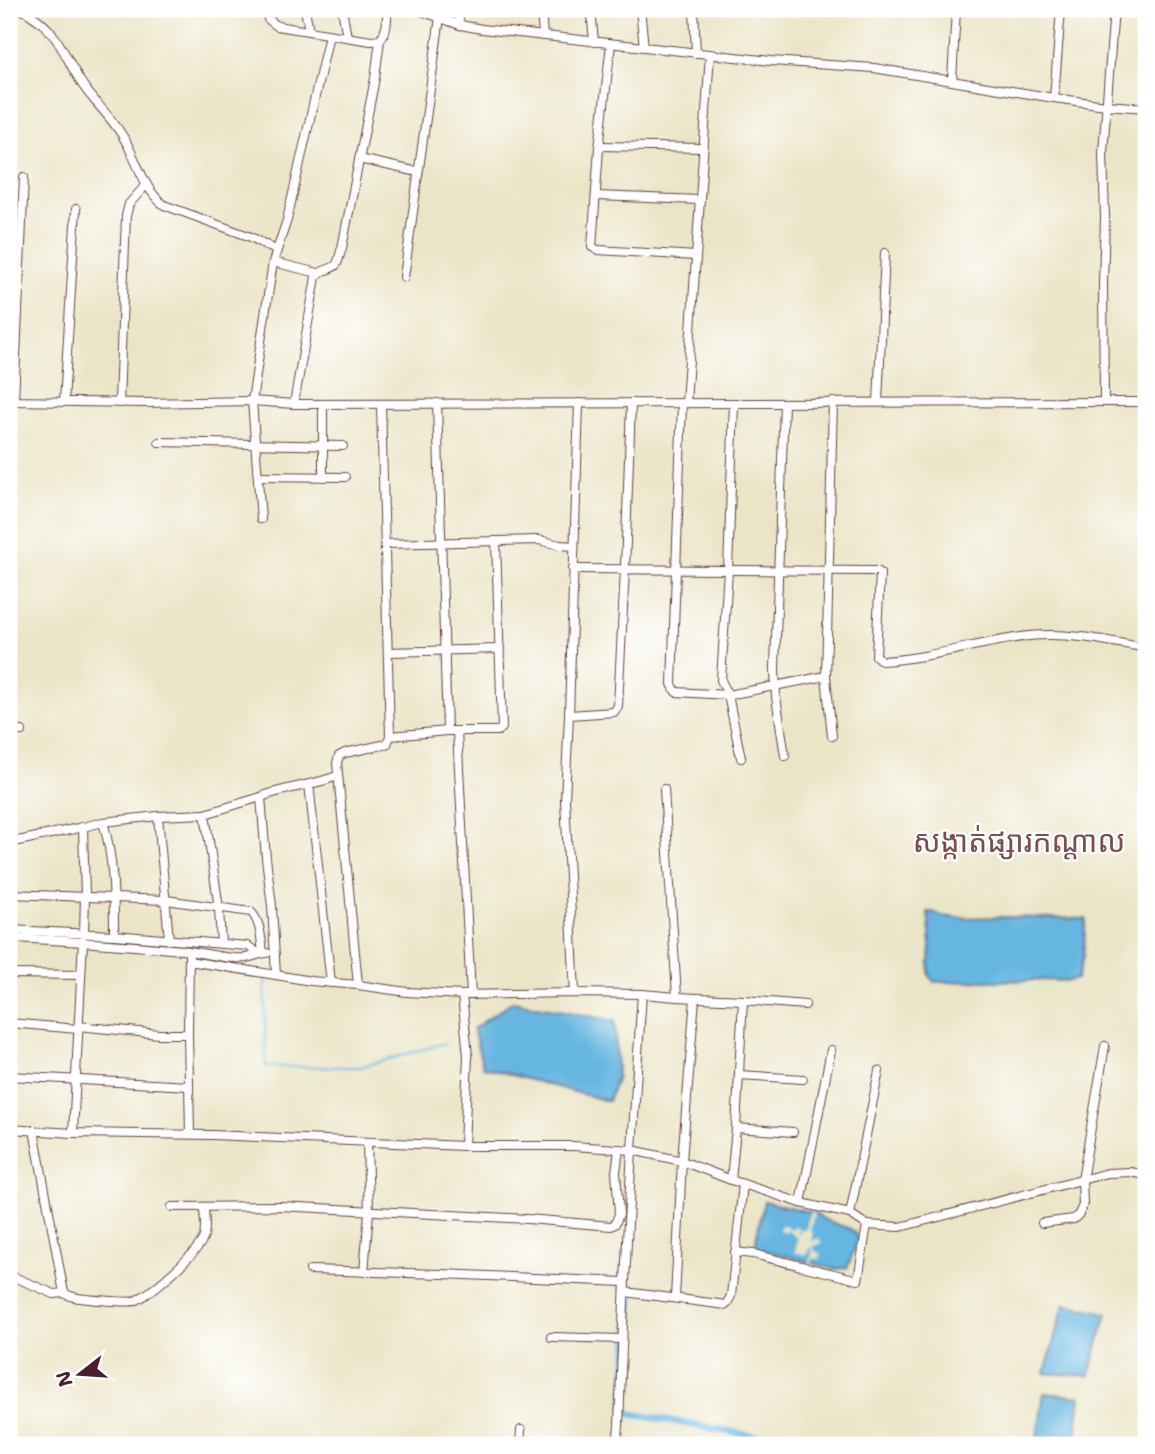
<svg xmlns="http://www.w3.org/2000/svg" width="1155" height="1454" viewBox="0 0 1155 1454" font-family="'Shantell Sans','Noto Sans Khmer',sans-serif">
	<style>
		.water { fill: #65b6e0; stroke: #586a86; stroke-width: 2 }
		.pier { fill: #ebe5c7 }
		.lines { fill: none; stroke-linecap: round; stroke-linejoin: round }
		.stream { stroke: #65b6e0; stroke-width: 2 }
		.canal { stroke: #65b6e0; stroke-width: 7 }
		.minor-casing { stroke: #623d42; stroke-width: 10 }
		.minor { stroke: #fff; stroke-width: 8 }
		.labels { text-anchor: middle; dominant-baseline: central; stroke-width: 5; stroke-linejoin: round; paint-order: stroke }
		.quarter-label { font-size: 30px; fill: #794e4c; stroke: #fff }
	</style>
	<rect width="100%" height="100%" fill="#fff"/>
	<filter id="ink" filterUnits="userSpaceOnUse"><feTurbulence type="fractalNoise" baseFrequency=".0143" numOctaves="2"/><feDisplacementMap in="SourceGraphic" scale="14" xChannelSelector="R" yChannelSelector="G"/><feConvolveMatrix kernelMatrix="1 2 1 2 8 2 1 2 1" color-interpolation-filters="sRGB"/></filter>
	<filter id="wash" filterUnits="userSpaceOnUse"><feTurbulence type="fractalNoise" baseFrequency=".00686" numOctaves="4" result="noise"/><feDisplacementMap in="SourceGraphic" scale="28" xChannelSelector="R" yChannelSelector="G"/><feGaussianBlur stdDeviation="1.57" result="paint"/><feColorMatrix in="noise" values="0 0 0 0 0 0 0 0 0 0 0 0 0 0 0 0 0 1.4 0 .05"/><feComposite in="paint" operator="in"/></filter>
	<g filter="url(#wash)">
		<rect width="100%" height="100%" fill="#ebe5c7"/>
		<g class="water">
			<polygon points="928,912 933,912 942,916 958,918 1000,917 1086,919 1083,957 1077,979 1068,981 1039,980 934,982 929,975 931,944"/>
			<polygon points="513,1001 615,1021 617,1077 608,1101 483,1067 473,1029"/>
			<polygon points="764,1201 814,1213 825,1220 850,1229 857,1235 858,1240 847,1268 835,1269 756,1248 756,1239"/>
			<polygon points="1064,1304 1107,1313 1089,1376 1045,1373"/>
			<polygon points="1044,1393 1081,1397 1075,1445 1036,1445"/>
		</g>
		<polygon class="pier" points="810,1212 814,1213 810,1231 813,1232 811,1242 819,1238 822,1243 814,1246 815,1252 821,1253 820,1259 813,1258 812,1264 809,1263 811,1259 813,1248 810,1247 807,1255 795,1252 798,1238 787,1230 786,1232 779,1230 781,1225 787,1226 787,1228 791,1230 794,1226 799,1228 797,1234 799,1235 800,1229 806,1230"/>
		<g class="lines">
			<polyline class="stream" points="265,977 266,1067 361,1067 445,1043"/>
			<polyline class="canal" points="632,1300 624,1407 627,1413 804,1445"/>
		</g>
	</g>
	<g filter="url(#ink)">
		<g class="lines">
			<defs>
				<g id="minor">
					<path d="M21,9C59,29 61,51 82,84C94,102 111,117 122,135C137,158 142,188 164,205L251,237L277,251"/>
					<path d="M265,9L268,19L277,26L371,41L380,40C388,29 387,21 387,9"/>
					<polyline points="305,9 309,31"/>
					<polyline points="342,9 347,37"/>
					<polyline points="416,9 460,25 482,29 771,61 874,68 1054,98 1106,105 1146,108"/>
					<polyline points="457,9 460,25"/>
					<polyline points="541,9 543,36"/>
					<polyline points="591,9 594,42"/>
					<polyline points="640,9 644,47"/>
					<polyline points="694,9 696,53"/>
					<polyline points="611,44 599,148 592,247 598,250 696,256"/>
					<polyline points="952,81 956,9"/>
					<polyline points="1054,98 1061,9"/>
					<polyline points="601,146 703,148"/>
					<polyline points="359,159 418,172"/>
					<polyline points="596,196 700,200"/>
					<polyline points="273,262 318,273"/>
					<polyline points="404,277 440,17"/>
					<polyline points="9,401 144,403 252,401 294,404 1146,402"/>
					<polyline points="14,401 24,177"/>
					<polyline points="64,402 76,209"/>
					<polyline points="878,402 885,253"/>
					<polyline points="1104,402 1103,284 1105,217 1103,152 1114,9"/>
					<polyline points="119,403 126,216 129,204 146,185"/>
					<polyline points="437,403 447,731"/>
					<polyline points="579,403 569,715 614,712 618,706 625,569 631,403"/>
					<polyline points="682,403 672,684 676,692 728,695 826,676"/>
					<polyline points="686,403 710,54"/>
					<polyline points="734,403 728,570 721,680 728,695 741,758"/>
					<polyline points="784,403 775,667 776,697 785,756"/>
					<path d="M294,404L316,277C322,268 330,271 336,265C339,261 340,253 342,248L375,78L380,40"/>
					<polyline points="159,442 343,446"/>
					<polyline points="258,476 345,477"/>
					<polyline points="323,477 323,404"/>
					<polyline points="261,519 252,401 273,262 287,220 329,35"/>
					<polyline points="385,544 539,540 560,545 574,546"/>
					<path d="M573,569L877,571L880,573L876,656L882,661C932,658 980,642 1029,636C1069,632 1108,641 1146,648"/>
					<polyline points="388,652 500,649"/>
					<polyline points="569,715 565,800 575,993"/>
					<polyline points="9,731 22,731"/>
					<polyline points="457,731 471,995"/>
					<polyline points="390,736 447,731 498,731 502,728 496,541"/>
					<polyline points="832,736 826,676 833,402"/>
					<polyline points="309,784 331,983"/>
					<polyline points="664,789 677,997"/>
					<polyline points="205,814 219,908 221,944"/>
					<polyline points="158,816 169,940"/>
					<path d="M103,822C114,858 114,898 114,935"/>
					<polyline points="83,827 103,822 158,816 205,814 261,797"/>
					<polyline points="9,843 83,827 85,896 84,933"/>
					<path d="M9,894L166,900L251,912C261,922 261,939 263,953"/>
					<polyline points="9,930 114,935 248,946 258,953"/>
					<path d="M9,938C67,940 124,945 182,950C200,952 229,960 246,958C254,957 259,953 267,953"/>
					<polyline points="189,955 188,1034 190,1134"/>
					<path d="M189,961L276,975L272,906L266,858L261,797C286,787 312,786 337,776"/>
					<polyline points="9,974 81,975"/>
					<polyline points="276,975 311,981 358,985 407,992 462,995 575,993 642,994 677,997 743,1000 805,1005"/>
					<polyline points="358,985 337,763 339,756 345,753 387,744 390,736 381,404"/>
					<polyline points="462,995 468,1056 464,1146"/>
					<polyline points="9,1023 78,1029"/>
					<polyline points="78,1026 159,1034 188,1034"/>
					<polyline points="739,1075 803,1079"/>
					<polyline points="9,1076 189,1086"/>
					<polyline points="736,1128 793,1132"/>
					<polyline points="9,1129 73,1133 212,1135 464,1146 573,1146 632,1150 682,1161 731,1180 801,1203 850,1214 867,1225 900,1227 1108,1173 1130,1172 1146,1175"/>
					<polyline points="73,1133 83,941"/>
					<polyline points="731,1180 736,1128 743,1000"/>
					<polyline points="801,1203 831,1050"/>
					<polyline points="172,1207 280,1206 528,1219 611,1226 615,1224 619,1214 616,1172 619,1149"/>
					<polyline points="850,1214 879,1071"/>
					<polyline points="1042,1223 1074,1219 1079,1214 1083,1205 1082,1180 1105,1046"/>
					<polyline points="735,1252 753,1254 858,1280 867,1225"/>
					<polyline points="310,1270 441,1274 624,1282"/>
					<polyline points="364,1272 369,1212 367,1142"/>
					<polyline points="9,1275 54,1294 64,1293 34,1130"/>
					<polyline points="625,1292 726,1305 731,1296 743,1184"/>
					<path d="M64,1293C69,1296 69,1296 74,1297C81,1299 129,1303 134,1301C149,1296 196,1254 203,1239C207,1231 204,1216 204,1207"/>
					<polyline points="675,1298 682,1161 695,998"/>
					<polyline points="551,1337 622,1339"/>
					<polyline points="520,1445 521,1430"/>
					<polyline points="569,1445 569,1443"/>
					<path d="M617,1445L619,1426C624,1282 632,1138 642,994"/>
				</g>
			</defs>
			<use href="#minor" class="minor-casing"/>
			<use href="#minor" class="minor"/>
		</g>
	</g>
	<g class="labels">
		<g class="quarter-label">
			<text x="1019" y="841">សង្កាត់ផ្សារកណ្ដាល</text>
		</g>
	</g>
	<rect width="1155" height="1454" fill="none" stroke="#fff" stroke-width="35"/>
	<g transform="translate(80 1374) rotate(253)" stroke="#ffffff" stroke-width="5" paint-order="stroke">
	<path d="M0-5L12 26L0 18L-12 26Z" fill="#4a1f2b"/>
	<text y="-10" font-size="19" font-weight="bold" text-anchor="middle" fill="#4a1f2b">N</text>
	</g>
</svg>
